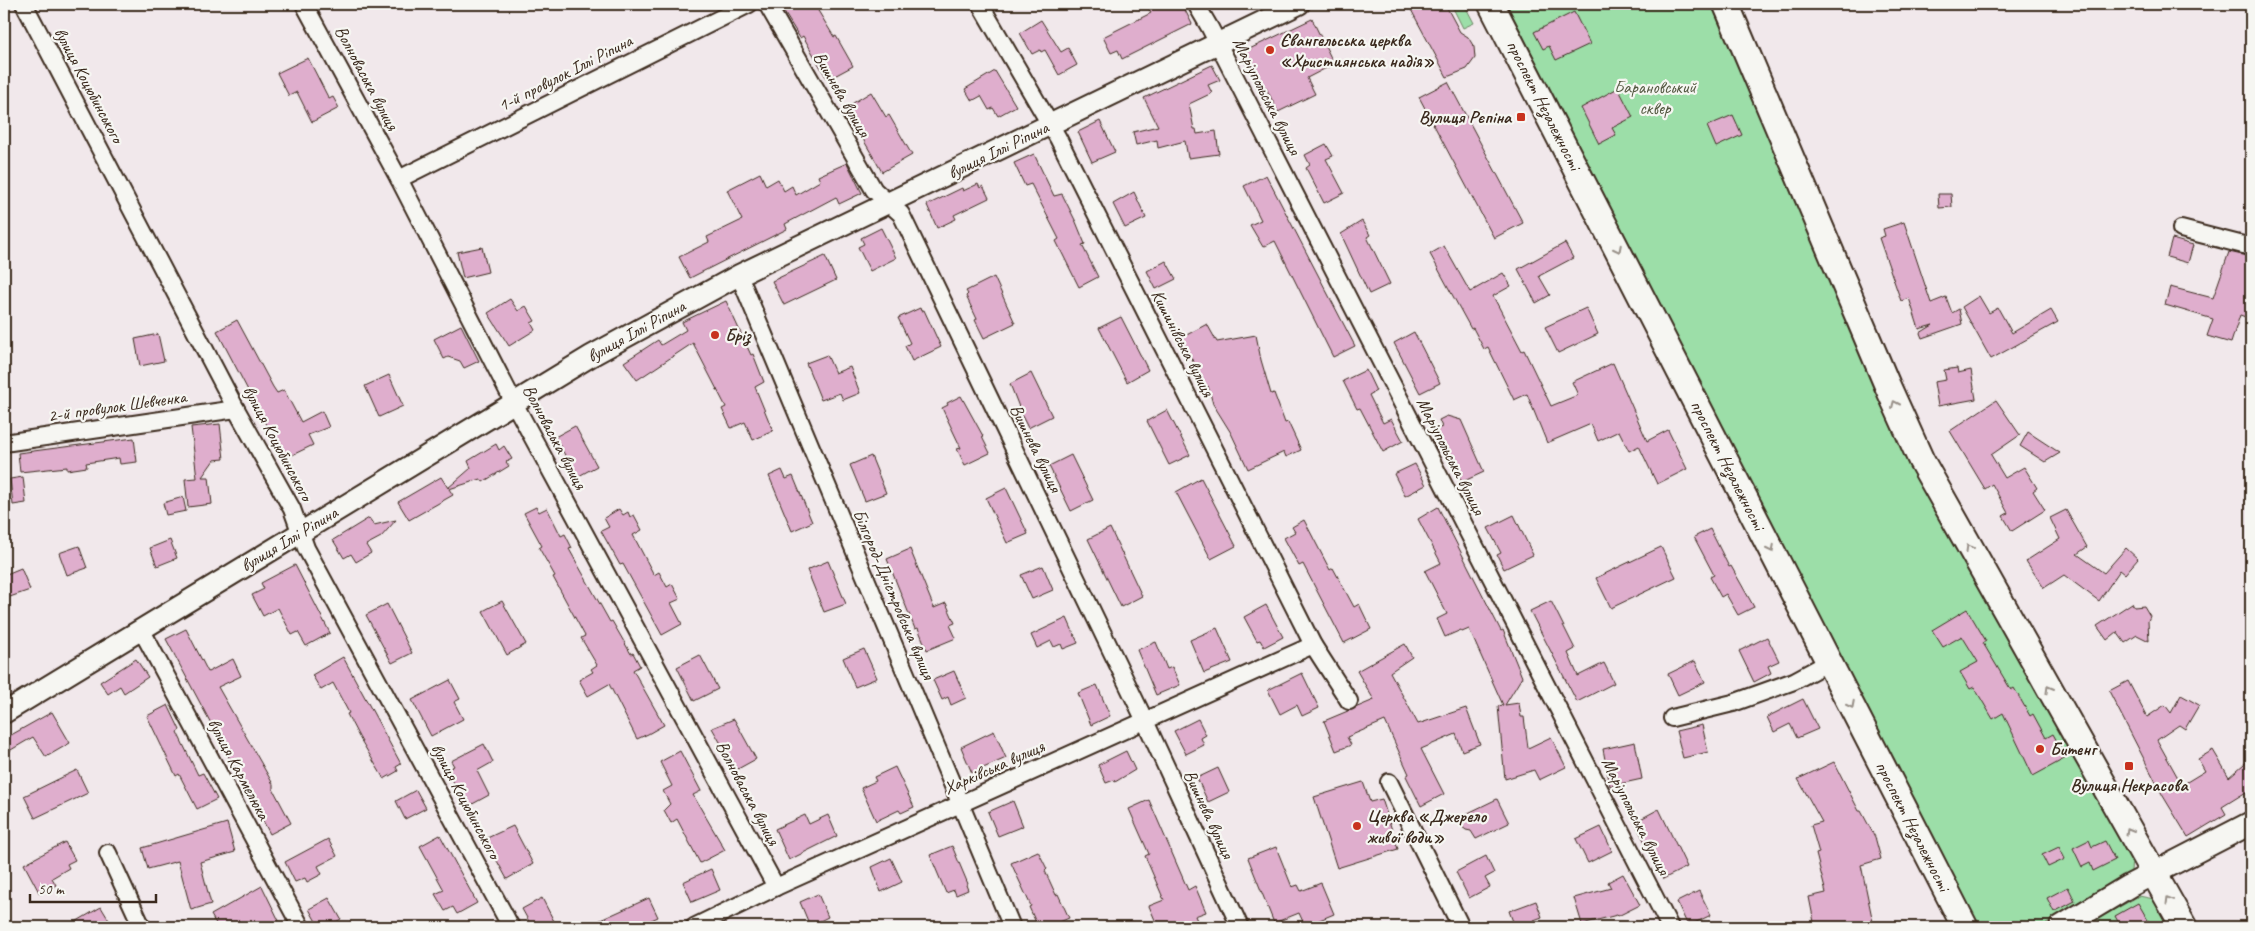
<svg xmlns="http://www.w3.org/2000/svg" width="2255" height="931" viewBox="0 0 2255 931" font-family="Caveat,sans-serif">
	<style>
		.green { fill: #9cdea8; stroke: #6c8463 }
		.building { fill: #dfaecd; stroke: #3b2a1e }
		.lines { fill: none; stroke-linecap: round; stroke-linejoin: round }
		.minor-casing { stroke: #3b2a1e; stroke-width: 20 }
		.tertiary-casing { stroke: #3b2a1e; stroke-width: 24 }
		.secondary-casing { stroke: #3b2a1e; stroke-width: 26 }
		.primary-casing { stroke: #3b2a1e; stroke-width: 29 }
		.minor { stroke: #f6f6f2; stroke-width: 16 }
		.tertiary { stroke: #f6f6f2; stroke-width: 20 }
		.secondary { stroke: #f6f6f2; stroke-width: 22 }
		.primary { stroke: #f6f6f2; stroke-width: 25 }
		.oneway { stroke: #989088 }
		.poi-dot { fill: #c8321e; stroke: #f6f6f2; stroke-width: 2 }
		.labels { text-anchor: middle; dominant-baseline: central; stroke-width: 4.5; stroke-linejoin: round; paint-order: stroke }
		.poi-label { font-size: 18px; font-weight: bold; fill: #3b2a1e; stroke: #f6f6f2; text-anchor: start }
		.street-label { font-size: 18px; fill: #3b2a1e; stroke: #f6f6f2 }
		.park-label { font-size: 18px; fill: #535740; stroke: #f6f6f2 }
	</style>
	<rect width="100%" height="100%" fill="#f1e8eb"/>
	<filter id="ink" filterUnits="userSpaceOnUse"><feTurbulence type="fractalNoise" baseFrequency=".02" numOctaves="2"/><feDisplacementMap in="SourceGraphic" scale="10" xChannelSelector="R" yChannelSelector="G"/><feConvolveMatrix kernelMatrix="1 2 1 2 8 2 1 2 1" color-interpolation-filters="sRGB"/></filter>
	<g filter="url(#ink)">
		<g class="green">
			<polygon points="1451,4 1464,4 1474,23 1463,28"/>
			<polygon points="1507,4 1714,4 1911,465 2132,858 2131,871 2125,878 2041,927 1978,927 1725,436"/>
			<polygon points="2139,896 2154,899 2169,927 2083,927"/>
		</g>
		<g class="building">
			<polygon points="791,4 814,4 834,37 836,36 853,66 829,79 826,77 803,36 800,38 782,9"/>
			<polygon points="1155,4 1182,4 1192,24 1122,59 1118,50 1111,53 1103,37 1151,13 1148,8"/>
			<polygon points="1408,4 1445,4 1460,32 1468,37 1474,47 1475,58 1467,69 1447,77"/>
			<polygon points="1574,12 1590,44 1556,60 1549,46 1543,49 1534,32"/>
			<polygon points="1312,19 1334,64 1307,78 1315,94 1278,112 1266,88 1259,91 1241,53"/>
			<polygon points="1041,20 1061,52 1068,48 1077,65 1059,75 1045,50 1041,52 1040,50 1032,54 1020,33"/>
			<polygon points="308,58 329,99 333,97 339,108 312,122 297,92 289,96 277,73"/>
			<polygon points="1212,65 1220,80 1208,85 1212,93 1189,104 1194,129 1196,129 1197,134 1216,131 1219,154 1188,158 1185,141 1158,148 1157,140 1136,145 1133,132 1158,126 1144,98"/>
			<polygon points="995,71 1016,106 998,116 993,108 989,110 981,96 972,101 965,89"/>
			<polygon points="1448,82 1523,223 1494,238 1419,97"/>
			<polygon points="1618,88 1633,117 1612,128 1616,135 1599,144 1581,108"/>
			<polygon points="871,92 886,117 889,115 912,155 882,172 845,108"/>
			<polygon points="1733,115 1742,135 1716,147 1707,126"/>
			<polygon points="1100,121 1115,152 1092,162 1078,132"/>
			<polygon points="1326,144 1333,156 1326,159 1344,193 1324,203 1306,168 1310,165 1305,155"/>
			<polygon points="1034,154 1054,196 1062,194 1076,222 1085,244 1082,245 1098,277 1079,287 1056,241 1059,239 1031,184 1025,186 1014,163"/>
			<polygon points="847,163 862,193 839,204 836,197 785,224 787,229 690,278 679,257 709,242 707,237 742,220 727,190 760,173 766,186 778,179 784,191 792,186 796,195 820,181 818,176"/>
			<polygon points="1266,175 1355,346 1333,357 1275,241 1263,247 1250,225 1261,220 1244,186"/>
			<polygon points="978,184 980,188 983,186 989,198 954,215 956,219 937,228 927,205 962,188 963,191"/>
			<polygon points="1134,192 1146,218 1125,228 1113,204"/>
			<polygon points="1938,194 1951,194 1952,207 1939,208"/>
			<polygon points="1362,221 1370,235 1367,237 1390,284 1369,294 1341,234"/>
			<polygon points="1904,222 1931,303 1946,297 1952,313 1959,309 1962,324 1922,338 1920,333 1933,325 1919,329 1909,298 1901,301 1879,238 1885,236 1883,229"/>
			<polygon points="881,228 896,258 870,271 858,247 864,244 861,238"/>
			<polygon points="2172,239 2193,245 2188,263 2167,257"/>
			<polygon points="1565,243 1573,258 1539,276 1550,295 1536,303 1518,269"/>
			<polygon points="1444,246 1470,292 1503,273 1511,286 1493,296 1522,351 1524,350 1551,406 1578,395 1572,382 1613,363 1647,441 1668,430 1687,469 1657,484 1639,446 1629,451 1619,431 1598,441 1591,424 1547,443 1527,394 1514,400 1488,347 1484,349 1473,328 1471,329 1430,254"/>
			<polygon points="482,247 488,272 463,278 457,252"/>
			<polygon points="2229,252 2251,257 2251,319 2240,315 2231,343 2207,336 2213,319 2165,305 2170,287 2213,298"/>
			<polygon points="825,256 836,280 784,305 772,281"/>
			<polygon points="1166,261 1176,279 1156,289 1147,271"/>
			<polygon points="994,277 1015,323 984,338 975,320 977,319 966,296 968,294 966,291"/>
			<polygon points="1979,296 1989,313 1998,308 2012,333 2051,310 2058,322 1991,359 1962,307"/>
			<polygon points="510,299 518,311 526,306 535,321 531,323 535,330 509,346 488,313"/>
			<polygon points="726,301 751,355 753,354 764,382 755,387 773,431 753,440 745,422 731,428 722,409 726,407 693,343 637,380 624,362 658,340 661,345 686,330 682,322"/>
			<polygon points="920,308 921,311 924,310 941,347 912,361 905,346 910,343 898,318"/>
			<polygon points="1586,308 1598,334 1558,353 1545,327"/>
			<polygon points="1121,317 1148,370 1127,382 1099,328"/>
			<polygon points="237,320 273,387 277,393 284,390 301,422 322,411 329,427 308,435 313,445 284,459 217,331"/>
			<polygon points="1207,324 1217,342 1256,335 1261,360 1271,394 1274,393 1285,423 1288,422 1301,450 1286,457 1284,452 1248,469 1231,433 1213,404 1208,386 1206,387 1181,338"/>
			<polygon points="461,325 479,361 464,368 460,361 448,357 444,359 434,339"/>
			<polygon points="1414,332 1440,383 1420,393 1394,343"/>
			<polygon points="158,334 164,361 140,366 135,339"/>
			<polygon points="827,355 835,373 850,367 860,393 843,400 840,393 821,400 806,363"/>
			<polygon points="1957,368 1958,373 1971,370 1976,399 1938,406 1934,382 1946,380 1944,370"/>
			<polygon points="1366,370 1376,391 1369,395 1383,423 1391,419 1403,441 1383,452 1360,408 1357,409 1343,381"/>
			<polygon points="1031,373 1052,416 1028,428 1018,408 1019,407 1010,384"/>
			<polygon points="389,375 403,406 379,417 365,386"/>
			<polygon points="961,396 983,436 982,437 990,453 965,465 957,449 961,448 942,408 948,405 947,403"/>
			<polygon points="1996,400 2020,435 1991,455 2005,478 2024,467 2037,488 2033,491 2045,510 2012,531 2003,516 2008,513 1992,484 1985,489 1950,431"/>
			<polygon points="1167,410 1190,455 1169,465 1147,421"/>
			<polygon points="1447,416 1461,420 1484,472 1462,482 1435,430 1442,427 1439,420"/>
			<polygon points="220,424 224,459 214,460 202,477 209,477 212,504 188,507 185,479 197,478 191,427"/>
			<polygon points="575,426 597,466 577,477 555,437"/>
			<polygon points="2028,432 2060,453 2045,462 2020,446"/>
			<polygon points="134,438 137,462 120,464 119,458 86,463 87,467 67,470 67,467 20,472 18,453"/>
			<polygon points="496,444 499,450 504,446 512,459 506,462 509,466 483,482 481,479 449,489 453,495 409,520 398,502 441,477 448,488 471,468 468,461"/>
			<polygon points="1071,455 1093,500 1071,511 1049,466"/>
			<polygon points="871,456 886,493 865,501 850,465"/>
			<polygon points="1415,464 1426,485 1405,496 1394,474"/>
			<polygon points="782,470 786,479 793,476 812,522 792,531 769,476"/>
			<polygon points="23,477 26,503 13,505 10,479"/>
			<polygon points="1201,478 1236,546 1211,559 1176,492"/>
			<polygon points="1006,488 1028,534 1007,543 986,498"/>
			<polygon points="183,497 186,511 166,515 163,503"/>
			<polygon points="536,507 539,512 547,508 561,536 565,534 572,548 569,549 610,622 612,621 631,654 633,653 640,666 633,670 664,725 648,734 637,739 609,684 588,696 579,680 593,672 591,669 597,665 581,638 585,636 553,577 555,576 539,548 542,546 524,513"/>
			<polygon points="1438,507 1501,631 1503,630 1522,677 1505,705 1519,703 1521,717 1524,717 1528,748 1551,737 1566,767 1539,780 1534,770 1505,779 1498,706 1503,705 1469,629 1462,632 1461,630 1445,637 1437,619 1447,614 1425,571 1441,563 1418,519"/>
			<polygon points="619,509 623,515 628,512 630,517 634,515 642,530 633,535 654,575 659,572 667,587 672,584 680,599 671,603 682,624 662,635 623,564 620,565 601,531 609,527 604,518"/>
			<polygon points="2066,510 2087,547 2077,554 2104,573 2126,548 2138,559 2125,574 2120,570 2099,601 2064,575 2044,588 2026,561 2060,539 2050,518"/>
			<polygon points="1514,515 1533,555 1504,569 1497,555 1501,553 1488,528"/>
			<polygon points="369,518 374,525 396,520 381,537 366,545 371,553 356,562 351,554 344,558 333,540"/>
			<polygon points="1304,520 1330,570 1333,568 1354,607 1359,604 1371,629 1344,643 1303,564 1299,566 1284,538 1295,532 1292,527"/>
			<polygon points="1110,528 1142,596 1121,607 1088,539"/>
			<polygon points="1710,529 1729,567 1731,566 1754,607 1738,615 1726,594 1721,597 1710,577 1714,575 1694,537"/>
			<polygon points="170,540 177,558 157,566 150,548"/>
			<polygon points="79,546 87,568 67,575 59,553"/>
			<polygon points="1661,547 1676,577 1611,608 1596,578"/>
			<polygon points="910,549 934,608 946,603 955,623 950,625 956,638 927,650 918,628 915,629 887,559"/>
			<polygon points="828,561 846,604 824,612 807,570"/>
			<polygon points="295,565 330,633 306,646 298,632 292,635 278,608 263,616 252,595 264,589 261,583"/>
			<polygon points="1043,566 1053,590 1032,599 1021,575"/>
			<polygon points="21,568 30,590 4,599 4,575"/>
			<polygon points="502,601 526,644 507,655 483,611"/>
			<polygon points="1551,601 1575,649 1568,653 1578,676 1604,663 1614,683 1577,702 1530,611"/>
			<polygon points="2132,603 2134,607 2144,606 2150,616 2148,621 2149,641 2137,635 2125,643 2117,632 2107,640 2097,626"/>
			<polygon points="387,604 412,653 392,663 366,615"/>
			<polygon points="1266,605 1283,637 1264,647 1260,640 1257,641 1244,617"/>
			<polygon points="1967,609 1986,641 1983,643 2011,690 2014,688 2030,716 2033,714 2046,738 2053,734 2066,758 2033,776 2003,713 1993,719 1974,687 1970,689 1960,672 1978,662 1962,636 1943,647 1932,630"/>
			<polygon points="1067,618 1078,643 1063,649 1061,644 1054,647 1051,641 1037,648 1031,635"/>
			<polygon points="1217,628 1232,662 1204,673 1190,640"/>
			<polygon points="186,629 208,672 233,659 241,676 218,687 273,784 273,789 291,823 270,834 166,639"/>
			<polygon points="1767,637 1779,661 1768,666 1771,673 1754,682 1739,651"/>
			<polygon points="1156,642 1167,669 1172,667 1180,685 1156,695 1137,650"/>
			<polygon points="1405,644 1412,657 1390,672 1418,724 1466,708 1480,744 1462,751 1456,734 1421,749 1444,794 1421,806 1406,776 1409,774 1385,721 1347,737 1351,745 1336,751 1324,721 1374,700 1357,671"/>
			<polygon points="864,649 877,678 855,687 843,658"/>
			<polygon points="700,655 718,689 694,701 677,667"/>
			<polygon points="343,657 401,764 396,767 398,771 384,779 359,737 347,714 349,713 333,683 321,690 312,675"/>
			<polygon points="136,659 148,677 124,693 120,686 108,694 100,682"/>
			<polygon points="1695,661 1705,682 1678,695 1668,674"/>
			<polygon points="954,671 966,698 951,705 948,697 942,700 933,680"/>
			<polygon points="1302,673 1319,708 1302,716 1297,705 1280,714 1268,690"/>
			<polygon points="450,680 460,699 454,702 463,719 431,736 412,700"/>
			<polygon points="2128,681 2147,717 2165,705 2171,713 2181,695 2199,705 2185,729 2179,725 2157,740 2182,785 2205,771 2198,759 2213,750 2229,777 2251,758 2251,789 2222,807 2226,814 2188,837 2163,796 2109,691"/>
			<polygon points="1097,685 1110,716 1091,725 1078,693"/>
			<polygon points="1803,699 1818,729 1797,738 1790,724 1774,732 1767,717"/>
			<polygon points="168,705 180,730 177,732 198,775 203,773 217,799 197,809 179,774 176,776 147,716"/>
			<polygon points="52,712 70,743 46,757 33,737 4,754 4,739"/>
			<polygon points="734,719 756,759 736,770 712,728"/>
			<polygon points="1198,719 1206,735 1201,738 1204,745 1186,754 1174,731"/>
			<polygon points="1702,725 1708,752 1683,758 1676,731"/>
			<polygon points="994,731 1006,758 972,773 961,747"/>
			<polygon points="1635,742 1642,779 1610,786 1603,749"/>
			<polygon points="484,744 493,762 477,771 489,795 467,807 447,770 454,766 451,761"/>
			<polygon points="680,751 701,791 693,795 725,850 700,863 677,819 671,823 664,810 670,804 663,791 672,786 660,762"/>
			<polygon points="1126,751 1135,770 1115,782 1114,780 1106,783 1098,765"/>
			<polygon points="1834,762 1859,811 1861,811 1875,837 1881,859 1861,865 1874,927 1815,927 1809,897 1826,893 1816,854 1819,853 1811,825 1822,822 1798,779"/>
			<polygon points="895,767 914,807 901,813 899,810 876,821 861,788 876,781 874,777"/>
			<polygon points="1218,768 1229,792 1208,802 1197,778"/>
			<polygon points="77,770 88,793 35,818 24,796"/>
			<polygon points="1363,782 1370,802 1382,799 1398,849 1337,868 1314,797"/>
			<polygon points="416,790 426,808 405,819 396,801"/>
			<polygon points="1497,799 1509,823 1476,839 1471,831 1466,830 1461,826 1461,820 1464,815"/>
			<polygon points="1149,800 1188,890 1195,886 1206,912 1195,916 1200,927 1158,927 1149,906 1164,900 1145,856 1149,854 1129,809"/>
			<polygon points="1013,801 1023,826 998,836 988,812"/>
			<polygon points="1659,809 1687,867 1663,879 1635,822"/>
			<polygon points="805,815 809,824 828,815 837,836 789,860 775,829"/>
			<polygon points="227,823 235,852 200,862 211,904 191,910 178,861 148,869 142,848"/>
			<polygon points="513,826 533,864 507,879 485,839"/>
			<polygon points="1601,827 1612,851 1588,863 1576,839"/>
			<polygon points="440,835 477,903 457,914 453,907 445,911 435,894 444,890 420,846"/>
			<polygon points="328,839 337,856 318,866 322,874 307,882 305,878 295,882 285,862"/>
			<polygon points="2089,840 2092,847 2105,841 2115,860 2093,871 2090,863 2082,867 2073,848"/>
			<polygon points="65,842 75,860 67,864 69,868 52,878 56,885 40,894 24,864"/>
			<polygon points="952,846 968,884 966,885 968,890 956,895 954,890 946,893 930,855"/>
			<polygon points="1276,847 1292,887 1298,885 1301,891 1321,883 1334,914 1305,926 1299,913 1274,923 1248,858"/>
			<polygon points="2059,847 2065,859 2048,867 2042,855"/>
			<polygon points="1038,851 1047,869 1045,871 1056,895 1058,894 1069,918 1048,927 1038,927 1029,907 1031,906 1011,863"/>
			<polygon points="1486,856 1494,873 1485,878 1490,887 1469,898 1456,872"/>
			<polygon points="891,858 902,882 881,892 872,867"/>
			<polygon points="711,869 720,890 692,902 683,882"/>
			<polygon points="1623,874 1640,905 1618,916 1617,915 1582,924 1574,898 1611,888 1608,882"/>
			<polygon points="262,886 282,927 218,927 211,915"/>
			<polygon points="2068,887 2075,901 2054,912 2047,898"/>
			<polygon points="1699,891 1711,915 1688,926 1677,902"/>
			<polygon points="818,894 828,917 810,926 800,902"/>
			<polygon points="329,898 341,919 327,927 319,927 309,909"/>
			<polygon points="542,898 557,927 532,927 522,909"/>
			<polygon points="649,898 658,917 636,927 585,927"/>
			<polygon points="1536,901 1542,917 1534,920 1537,927 1515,927 1509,911"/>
			<polygon points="2138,903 2149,922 2139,927 2121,927 2115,916"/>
			<polygon points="101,907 113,927 67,927"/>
		</g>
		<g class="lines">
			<defs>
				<g id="minor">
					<polyline points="24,4 236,409 292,509 306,548 511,927"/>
					<polyline points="304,4 399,179 514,403 776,887"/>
					<polyline points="767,4 874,190 901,214 1145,721 1240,927"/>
					<polyline points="980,4 1058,138 1313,645 1349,701"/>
					<polyline points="1196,4 1210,28 1670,927"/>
					<polyline points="399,179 749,4"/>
					<polyline points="2181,229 2251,247"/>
					<polyline points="739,275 1012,927"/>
					<polyline points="4,443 236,409"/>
					<polyline points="141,629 301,927"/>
					<polyline points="1672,718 1733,703 1794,681 1829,662"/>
					<polyline points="1389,782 1461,927"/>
					<polyline points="108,853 142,927"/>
					<polyline points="694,927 776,887 1313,645"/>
				</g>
				<polyline id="tertiary" points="4,713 591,356 739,275 1299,4"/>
				<polyline id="secondary" points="2061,927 2129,886 2251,823"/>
				<g id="primary">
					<polyline points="1491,4 1965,927"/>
					<polyline points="1726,4 1888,387 1921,460 2184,927"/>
				</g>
			</defs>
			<use href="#minor" class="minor-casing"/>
			<use href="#tertiary" class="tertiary-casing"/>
			<use href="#secondary" class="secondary-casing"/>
			<use href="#primary" class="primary-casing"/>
			<use href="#minor" class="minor"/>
			<use href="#tertiary" class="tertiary"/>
			<use href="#secondary" class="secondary"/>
			<use href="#primary" class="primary"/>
		</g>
		<defs><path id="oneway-chevron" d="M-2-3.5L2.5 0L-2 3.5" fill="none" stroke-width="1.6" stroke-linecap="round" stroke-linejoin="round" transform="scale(1.25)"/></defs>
		<g class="oneway">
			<use href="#oneway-chevron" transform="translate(1618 249) rotate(63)"/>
			<use href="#oneway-chevron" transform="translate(1895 404) rotate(-114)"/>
			<use href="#oneway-chevron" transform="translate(1969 548) rotate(-120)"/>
			<use href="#oneway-chevron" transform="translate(1771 549) rotate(63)"/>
			<use href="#oneway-chevron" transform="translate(2049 689) rotate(-120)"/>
			<use href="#oneway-chevron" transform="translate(1851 705) rotate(63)"/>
			<use href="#oneway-chevron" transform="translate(2129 831) rotate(-120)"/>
			<use href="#oneway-chevron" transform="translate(2169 900) rotate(-121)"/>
		</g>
	</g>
	<g class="poi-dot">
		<circle cx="1270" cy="50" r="5"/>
		<rect x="1516" y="112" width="10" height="10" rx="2.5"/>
		<circle cx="715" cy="335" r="5"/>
		<circle cx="2040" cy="749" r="5"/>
		<rect x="2124" y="761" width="10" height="10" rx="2.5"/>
		<circle cx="1357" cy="826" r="5"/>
	</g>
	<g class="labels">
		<g class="poi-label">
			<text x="1280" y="40">Євангельська церква<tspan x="1280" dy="21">«Християнська надія»</tspan></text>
			<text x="1511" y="117" text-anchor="end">Вулиця Рєпіна</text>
			<text x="725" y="335">Бріз</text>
			<text x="2050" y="749">Битенг</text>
			<text x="2129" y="785" text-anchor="middle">Вулиця Некрасова</text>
			<text x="1367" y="816">Церква «Джерело<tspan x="1367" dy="21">живої води»</tspan></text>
		</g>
		<g class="street-label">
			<text transform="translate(565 73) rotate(-27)">1-й провулок Іллі Ріпина</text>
			<text transform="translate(367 78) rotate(62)">Волноваська вулиця</text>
			<text transform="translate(89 85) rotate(62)">вулиця Коцюбинського</text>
			<text transform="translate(842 94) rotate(60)">Вишнева вулиця</text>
			<text transform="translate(1267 96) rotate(63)">Маріупольська вулиця</text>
			<text transform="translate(1544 105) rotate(63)">проспект Незалежності</text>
			<text transform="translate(998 150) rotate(-26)">вулиця Іллі Ріпина</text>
			<text transform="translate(636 331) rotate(-29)">вулиця Іллі Ріпина</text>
			<text transform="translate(1183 343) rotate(63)">Кишинівська вулиця</text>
			<text transform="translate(117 406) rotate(-8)">2-й провулок Шевченка</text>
			<text transform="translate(555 437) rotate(62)">Волноваська вулиця</text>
			<text transform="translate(278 443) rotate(62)">вулиця Коцюбинського</text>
			<text transform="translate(1036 448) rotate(64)">Вишнева вулиця</text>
			<text transform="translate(1451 456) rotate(63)">Маріупольська вулиця</text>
			<text transform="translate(1728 465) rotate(63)">проспект Незалежності</text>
			<text transform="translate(289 539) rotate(-31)">вулиця Іллі Ріпина</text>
			<text transform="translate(894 594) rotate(67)">Білгород-Дністровська вулиця</text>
			<text transform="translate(994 767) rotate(-24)">Харківська вулиця</text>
			<text transform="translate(239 769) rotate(62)">вулиця Кармелюка</text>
			<text transform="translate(748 793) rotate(62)">Волноваська вулиця</text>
			<text transform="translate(466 801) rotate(62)">вулиця Коцюбинського</text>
			<text transform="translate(1209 814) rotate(65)">Вишнева вулиця</text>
			<text transform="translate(1636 816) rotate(63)">Маріупольська вулиця</text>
			<text transform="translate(1913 826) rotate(63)">проспект Незалежності</text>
		</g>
		<g class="park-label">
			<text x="1655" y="87">Барановський<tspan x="1655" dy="21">сквер</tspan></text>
		</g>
	</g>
	<rect width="2255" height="931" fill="none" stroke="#f6f6f2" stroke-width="20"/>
	<rect x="10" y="10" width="2235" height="911" fill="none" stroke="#3b2a1e" stroke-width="2" filter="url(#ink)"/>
	<path d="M30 894v8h126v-8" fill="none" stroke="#3b2a1e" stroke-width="2.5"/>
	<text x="38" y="894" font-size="15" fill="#3b2a1e" stroke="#f6f6f2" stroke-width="4" paint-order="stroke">50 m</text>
</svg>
